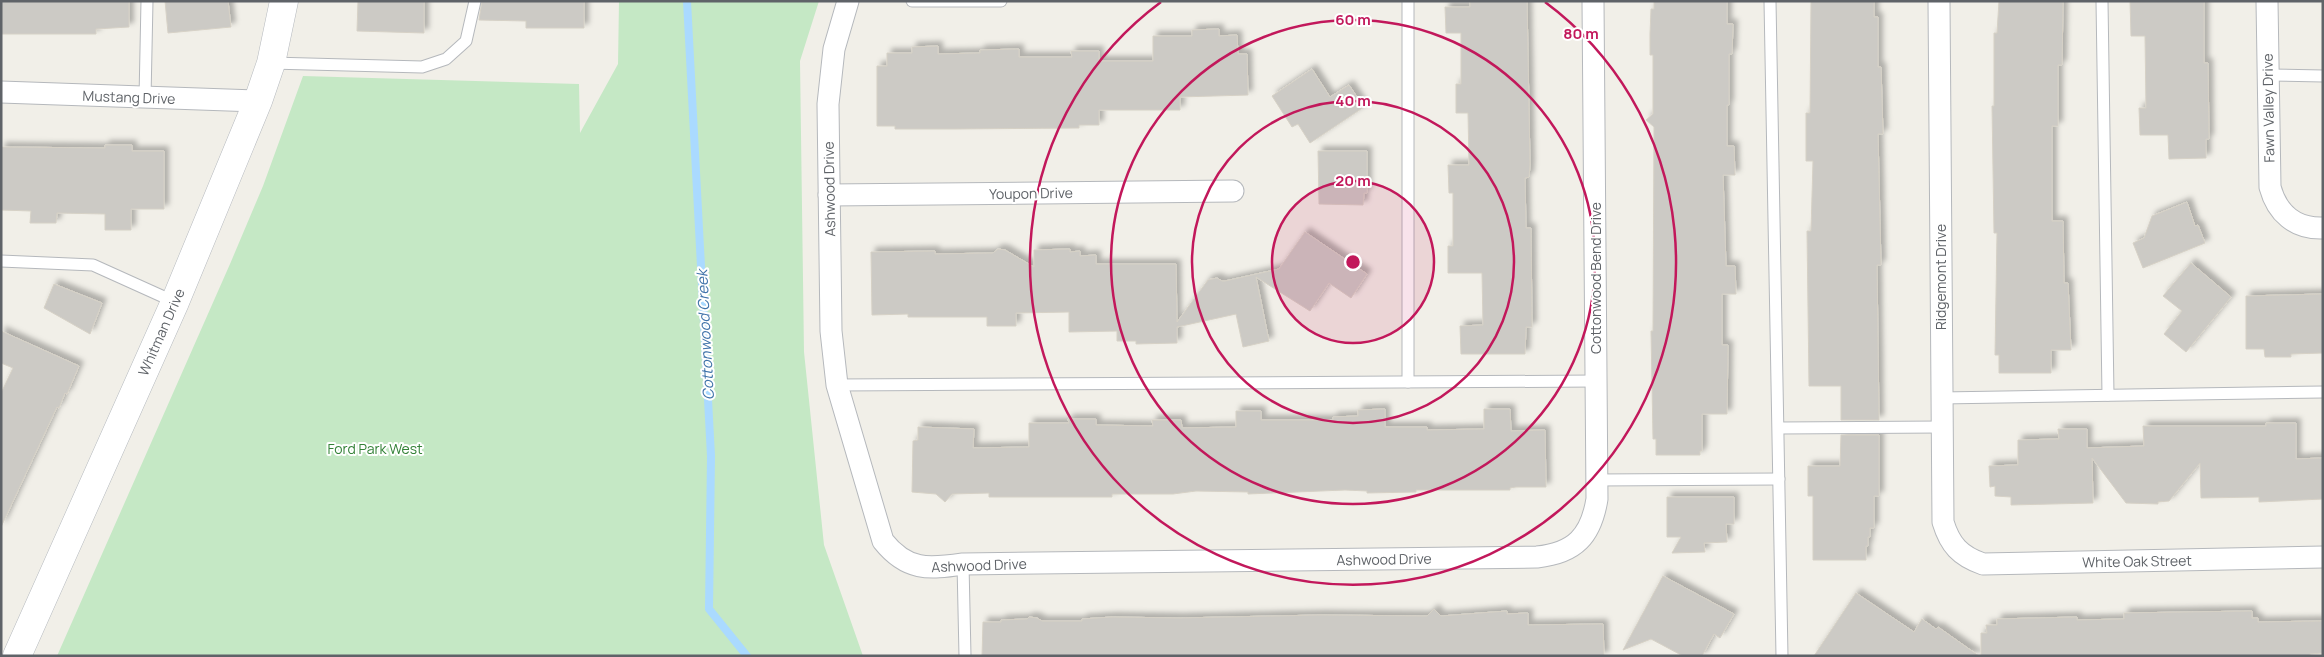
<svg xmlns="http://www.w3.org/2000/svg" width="2324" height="657" viewBox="0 0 2324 657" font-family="Manrope,sans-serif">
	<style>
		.green { fill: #c5e8c5 }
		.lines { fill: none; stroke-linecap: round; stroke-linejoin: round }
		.stream { stroke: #aadaff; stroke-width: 8 }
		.building { fill: #cccac5; stroke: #d6d1c6; filter: url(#shadow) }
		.lane-casing { stroke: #b5b8bc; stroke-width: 13 }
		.street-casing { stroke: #b5b8bc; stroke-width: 23 }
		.secondary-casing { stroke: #b6babf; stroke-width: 29 }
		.lane { stroke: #fff; stroke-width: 11 }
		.street { stroke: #fff; stroke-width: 21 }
		.secondary { stroke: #fff; stroke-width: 28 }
		.ring { fill: none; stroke: #c2185b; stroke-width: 2.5 }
		.labels { text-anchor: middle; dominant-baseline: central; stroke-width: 4; stroke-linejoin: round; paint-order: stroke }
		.street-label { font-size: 14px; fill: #5f6368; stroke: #fff }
		.park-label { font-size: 14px; fill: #348238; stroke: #fff }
		.water-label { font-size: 15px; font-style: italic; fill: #4174aa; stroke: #fff }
		.centre { fill: #c2185b; stroke: #fff; stroke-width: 2.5 }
		.ring-label { font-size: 15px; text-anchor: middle; font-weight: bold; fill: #c2185b; stroke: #fff; stroke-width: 4; stroke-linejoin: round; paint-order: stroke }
	</style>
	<defs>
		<filter id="shadow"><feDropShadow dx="4.5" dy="-4.5" stdDeviation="2.5" flood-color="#0004"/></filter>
	</defs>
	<rect width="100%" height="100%" fill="#f1efe8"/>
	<polygon class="green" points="619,1 819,1 800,61 804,352 824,545 863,656 57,656 230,264 263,186 303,76 579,84 580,133 618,64"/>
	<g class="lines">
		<polyline class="stream" points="687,1 711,456 709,609 747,656"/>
	</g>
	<g class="building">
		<polygon points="1,1 129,1 129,27 96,29 96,34 1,34"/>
		<polygon points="165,1 228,1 231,27 168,33"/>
		<polygon points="358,1 424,1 424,33 357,31"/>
		<polygon points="482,1 584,1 584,28 526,28 526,21 479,20"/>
		<polygon points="1470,1 1527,1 1530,165 1529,177 1525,178 1526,228 1531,228 1532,327 1526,327 1525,354 1461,354 1460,326 1483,325 1482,273 1448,273 1448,246 1453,246 1453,193 1449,193 1448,165 1469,165 1468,113 1456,113 1456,84 1461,84 1461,33 1446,33 1445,7 1470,7"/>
		<polygon points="1654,1 1727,1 1727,24 1733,24 1732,54 1729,54 1729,105 1727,105 1727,146 1734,146 1735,175 1723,175 1726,266 1735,266 1736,294 1722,294 1722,345 1728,345 1727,414 1702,414 1702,451 1700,451 1700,455 1656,455 1656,439 1653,439 1651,331 1653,331 1654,127 1646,120 1653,114 1653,55 1650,55 1650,34 1651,9 1654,9"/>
		<polygon points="1811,1 1874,1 1874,17 1878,17 1878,67 1881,67 1883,134 1878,134 1881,265 1877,265 1879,420 1841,420 1841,386 1809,386 1807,231 1811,231 1813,161 1806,161 1806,113 1810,113"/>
		<polygon points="1999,1 2063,1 2062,65 2058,65 2058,126 2052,126 2052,221 2063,221 2064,283 2068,283 2071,350 2051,350 2051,373 1999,373 1999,355 1995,355 1997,233 1994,233 1992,106 1994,106 1994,33 1997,33"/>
		<polygon points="2130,1 2204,1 2204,63 2208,63 2209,139 2206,139 2206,158 2169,159 2168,135 2140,135 2139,108 2146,108 2145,36 2131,36"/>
		<polygon points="1219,29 1219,36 1237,35 1238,54 1247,54 1248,95 1180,97 1180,110 1099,110 1099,125 1079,125 1079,128 955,129 895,129 895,126 877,126 877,66 887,66 887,53 912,53 912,47 938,46 938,54 980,53 980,50 1019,49 1019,57 1072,57 1071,51 1099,51 1099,61 1153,61 1153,36 1192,36 1192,30"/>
		<polygon points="1312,69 1330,97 1349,85 1364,107 1310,143 1298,124 1292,127 1272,96"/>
		<polygon points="105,145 132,145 132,151 164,151 164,209 131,209 131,230 105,230 105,214 57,213 56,223 30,223 31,211 1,210 1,147 105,148"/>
		<polygon points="1318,151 1367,151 1367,193 1364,193 1363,205 1319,204"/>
		<polygon points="2187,202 2195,226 2198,225 2205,243 2143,268 2133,243 2144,238 2152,216"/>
		<polygon points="1305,232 1367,274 1351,298 1329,283 1310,311 1256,277 1269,341 1243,347 1236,314 1177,327 1177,343 1136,344 1136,341 1117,341 1117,331 1069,332 1069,312 1016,313 1016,326 987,326 987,317 908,317 908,314 872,315 871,252 935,251 935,254 993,253 998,249 1005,250 1034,267 1034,250 1070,249 1070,252 1080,251 1080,256 1096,255 1096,264 1176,264 1177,322 1208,280 1217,278 1222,281 1225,281 1279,269"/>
		<polygon points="2191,263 2231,297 2186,352 2164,334 2182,311 2163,296"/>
		<polygon points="54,284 102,303 90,334 44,308"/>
		<polygon points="2323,294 2323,353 2291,354 2291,357 2265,357 2264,349 2246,349 2246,296"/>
		<polygon points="1,331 79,366 67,394 65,393 59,408 57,407 1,527 1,393 13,368 1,363"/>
		<polygon points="1385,409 1385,427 1427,427 1427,430 1484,429 1484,409 1510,409 1511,431 1545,430 1546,487 1516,487 1510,488 1510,490 1416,490 1416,492 1367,493 1367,491 1345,490 1248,494 1248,492 1196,491 1173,494 1112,494 1112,497 989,497 989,493 952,494 945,502 936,494 912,492 913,441 918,440 918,427 974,429 973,448 1029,447 1029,423 1069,423 1068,419 1096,419 1096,425 1153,426 1152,420 1181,420 1182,428 1236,427 1236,411 1261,411 1261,420 1333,420 1333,417 1358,416 1358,410"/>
		<polygon points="2266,423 2296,423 2296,459 2323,458 2323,499 2259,502 2259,497 2201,498 2200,463 2169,501 2158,502 2158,504 2126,503 2092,458 2093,503 2011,505 2011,497 1995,496 1995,486 1990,487 1989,466 2018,465 2018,440 2059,439 2058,429 2087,429 2087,448 2144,446 2143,426 2266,426"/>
		<polygon points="1841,435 1879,435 1879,496 1874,496 1874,528 1870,528 1870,537 1868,537 1868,546 1866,546 1866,560 1813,560 1813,496 1808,496 1808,466 1840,466"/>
		<polygon points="1667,497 1734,497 1734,524 1726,524 1727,542 1704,543 1705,552 1672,553 1681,537 1667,537"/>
		<polygon points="1663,576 1734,614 1720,638 1714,634 1702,656 1683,656 1651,639 1623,650"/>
		<polygon points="1856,593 1914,632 1922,619 1936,629 1938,627 1979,656 1814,656"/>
		<polygon points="1434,609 1441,616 1507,611 1507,614 1528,613 1528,625 1603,624 1604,656 982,656 983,622 1001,622 1001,620 1027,619 1029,617 1037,618 1042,621 1082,621 1082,619 1112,617 1179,618 1321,615 1427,616"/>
		<polygon points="2252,611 2252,618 2258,618 2258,622 2323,621 2323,653 2310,654 2310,656 1981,656 1981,633 1987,633 1986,625 1997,625 1997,619 2077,617 2077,620 2124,619 2124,613"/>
	</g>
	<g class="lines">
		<defs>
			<g id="lane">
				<polyline points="912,1 1001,1"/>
				<polyline points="1770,1 1782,656"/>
				<polyline points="2102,1 2108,395"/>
				<polyline points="271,63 422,67 446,59 466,41 475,1"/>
				<polyline points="2268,75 2323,76"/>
				<polyline points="145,98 147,1"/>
				<polyline points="1,261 93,265 175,302"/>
				<polyline points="1408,382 1408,1"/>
				<polyline points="837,385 1596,381"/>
				<polyline points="1941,398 2323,392"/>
				<polyline points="1779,428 1942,427"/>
				<polyline points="1596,480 1779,479"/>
				<polyline points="963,564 965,656"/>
			</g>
			<g id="street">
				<path d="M848,1L834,49L828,104L831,331L837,385L883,541C907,571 928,569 963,564L1537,557C1575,553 1591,536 1597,499L1593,1"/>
				<path d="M1939,1L1943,522C1950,545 1960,556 1983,564L2323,557"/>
				<path d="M2267,1L2270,187C2277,213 2295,229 2323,228"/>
				<polyline points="1,92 258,101"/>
				<polyline points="829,195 1233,191"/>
			</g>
			<polyline id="secondary" points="17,656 175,302 258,101 271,63 284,1"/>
		</defs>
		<use href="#lane" class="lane-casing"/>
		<use href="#street" class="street-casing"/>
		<use href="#secondary" class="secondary-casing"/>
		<use href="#lane" class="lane"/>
		<use href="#street" class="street"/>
		<use href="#secondary" class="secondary"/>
	</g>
	<circle cx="1353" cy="262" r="81" fill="#c2185b" fill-opacity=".12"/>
	<g class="ring">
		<circle cx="1353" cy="262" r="81"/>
		<circle cx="1353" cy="262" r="161"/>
		<circle cx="1353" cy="262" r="242"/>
		<path d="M1545 2A323 323 0 1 1 1161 2"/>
	</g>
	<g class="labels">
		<g class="street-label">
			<text transform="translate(129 97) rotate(2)">Mustang Drive</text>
			<text transform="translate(2268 108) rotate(-91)">Fawn Valley Drive</text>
			<text transform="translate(829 189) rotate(-91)">Ashwood Drive</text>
			<text transform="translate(1031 193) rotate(-1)">Youpon Drive</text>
			<text transform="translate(1940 277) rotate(-90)">Ridgemont Drive</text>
			<text transform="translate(1595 278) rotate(-90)">Cottonwood Bend Drive</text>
			<text transform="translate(161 332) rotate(-66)">Whitman Drive</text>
			<text transform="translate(1384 559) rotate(-1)">Ashwood Drive</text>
			<text transform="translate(2137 561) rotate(-1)">White Oak Street</text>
			<text transform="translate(979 565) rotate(-2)">Ashwood Drive</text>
		</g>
		<g class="park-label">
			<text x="375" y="448">Ford Park West</text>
		</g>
		<g class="water-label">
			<text transform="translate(705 335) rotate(-93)">Cottonwood Creek</text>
		</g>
	</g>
	<circle cx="1353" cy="262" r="8" class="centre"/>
	<g class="ring-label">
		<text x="1353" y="25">60 m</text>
		<text x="1581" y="39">80 m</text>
		<text x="1353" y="106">40 m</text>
		<text x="1353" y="186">20 m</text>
	</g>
	<rect width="2324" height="657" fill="none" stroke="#5f6368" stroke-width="5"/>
</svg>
